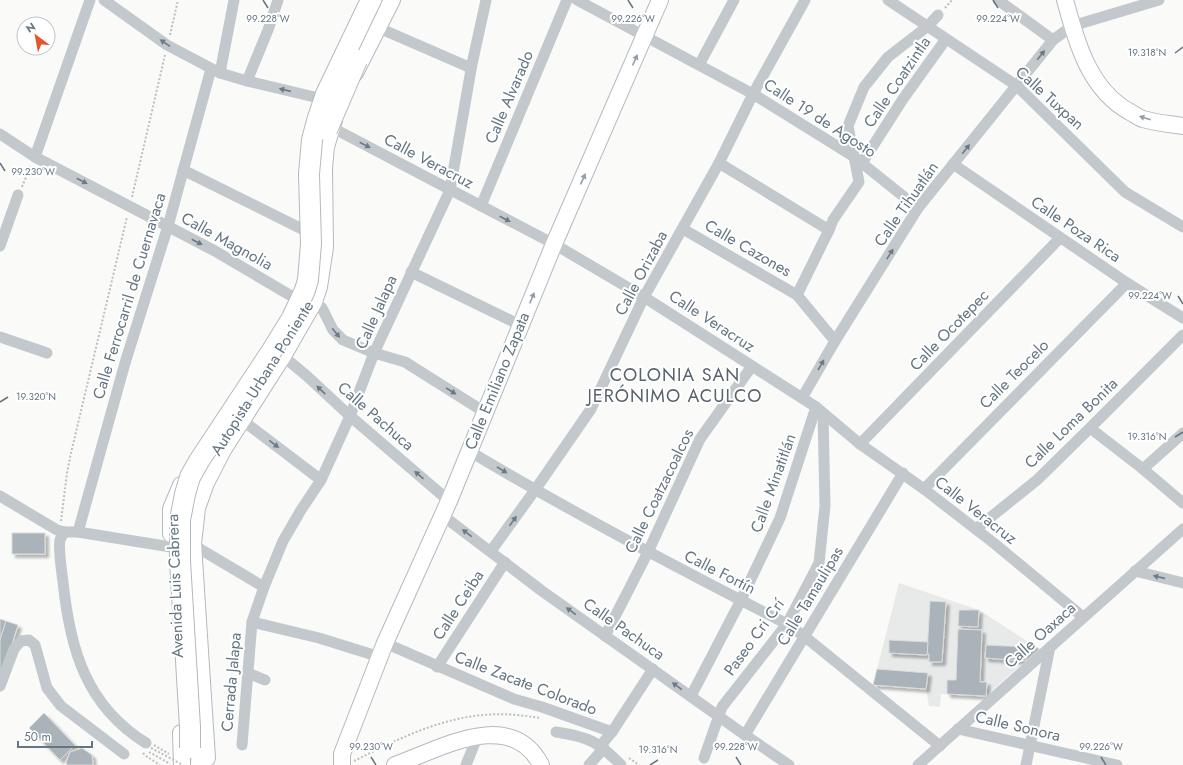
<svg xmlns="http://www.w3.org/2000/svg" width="1183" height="765" viewBox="0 0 1183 765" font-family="Jost,sans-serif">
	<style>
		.built { fill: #e8e9e9 }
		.building { fill: #aab3b9; stroke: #dcdcda; filter: url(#shadow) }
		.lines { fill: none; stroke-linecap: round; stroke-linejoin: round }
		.secondary-casing { stroke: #b3babf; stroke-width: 18 }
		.highway-casing { stroke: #b4b9bd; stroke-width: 22 }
		.path { stroke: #bbbfc2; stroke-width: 2; stroke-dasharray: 2 2; stroke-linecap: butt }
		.street { stroke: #c3c8cc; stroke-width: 11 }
		.secondary { stroke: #fff; stroke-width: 16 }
		.highway { stroke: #fff; stroke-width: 20 }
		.highway-bridge-casing { stroke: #b4b9bd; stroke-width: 22; stroke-linecap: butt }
		.path-bridge { stroke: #bbbfc2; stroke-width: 2; stroke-dasharray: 2 2; stroke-linecap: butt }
		.highway-bridge { stroke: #fff; stroke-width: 20 }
		.oneway { fill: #6a7a87 }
		.oneway2 { fill: #939fa8 }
		.ticks { fill: none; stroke: #657683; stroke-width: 1.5 }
		.labels { text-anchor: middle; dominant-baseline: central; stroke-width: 4; stroke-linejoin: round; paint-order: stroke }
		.street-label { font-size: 16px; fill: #657683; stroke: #fff }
		.quarter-label { font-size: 18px; letter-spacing: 1px; fill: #57646e; stroke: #fff }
		.ticks-label { font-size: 10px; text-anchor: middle; fill: #657683; stroke: #fff; stroke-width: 4; stroke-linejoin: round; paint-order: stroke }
	</style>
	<defs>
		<filter id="shadow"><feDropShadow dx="3.5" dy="3.5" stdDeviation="1" flood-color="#0004"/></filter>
	</defs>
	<rect width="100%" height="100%" fill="#fafaf8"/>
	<polygon class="built" points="899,583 979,610 1039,649 986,696 941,694 940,707 929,706 926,689 873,685"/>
	<g class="building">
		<rect x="12" y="533" width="33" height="21"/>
		<polygon points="930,601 946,602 942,662 929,662 929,654 927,654"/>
		<polygon points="959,610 979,610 978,627 958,626"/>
		<polygon points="0,619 6,621 0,640"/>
		<polygon points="6,621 18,625 0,682 0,640"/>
		<polygon points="958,629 982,630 980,682 987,682 986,696 947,694 947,680 956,680"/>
		<polygon points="889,640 928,642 927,655 889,653"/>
		<polygon points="1028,642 1039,649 1026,661 1027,647"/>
		<polygon points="986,645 1027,647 1026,661 985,658"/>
		<polygon points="877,669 928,673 926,689 873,685"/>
		<polygon points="44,713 75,745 60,760 29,728"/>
		<polygon points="82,748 92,755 93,765 67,765 66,763 70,752"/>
	</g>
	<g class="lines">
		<defs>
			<g id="secondary">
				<path d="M1065,0C1076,41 1089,90 1130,112C1134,114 1139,118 1143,119C1156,123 1170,124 1183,126"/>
				<polyline points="355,73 392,0"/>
				<polyline points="171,534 171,509 181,485"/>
				<polyline points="181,733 182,765"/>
				<polyline points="207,758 193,544 197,508 206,483 223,450 283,356 314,302 319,287 325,247 324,168 326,147 334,120"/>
				<polyline points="342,765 342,754 385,643 449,501 554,244 660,0"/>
				<path d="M395,765C438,750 511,706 541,765"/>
			</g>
			<polyline id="highway" points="201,765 202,746"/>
		</defs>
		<use href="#secondary" class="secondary-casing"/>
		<use href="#highway" class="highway-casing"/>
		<g class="path">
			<polyline points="945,8 952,0"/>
			<polyline points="170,35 178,0"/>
			<polyline points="22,187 31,165"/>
			<polyline points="132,197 165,55"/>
			<polyline points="61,521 67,473 71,453 127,217"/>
			<polyline points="154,745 169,754"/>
			<polyline points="149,752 170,764"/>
			<polyline points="143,753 146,756 160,765"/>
			<polyline points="629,758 639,765"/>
			<path d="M354,761C394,741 437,719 483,715C502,713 522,715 540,718"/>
		</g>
		<g class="street">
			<polyline points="104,0 167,45 220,73 247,81 323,99"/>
			<polyline points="577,0 753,94 853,156 918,208"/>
			<polyline points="888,0 1017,86 1125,192 1183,227"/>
			<polyline points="998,0 1053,40"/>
			<polyline points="379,28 471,68"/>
			<polyline points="699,65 734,0"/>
			<polyline points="220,73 234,0"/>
			<polyline points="247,81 268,30 278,0"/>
			<polyline points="331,127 554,244 644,297 752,366 816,407 860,444 924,489 995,544 1083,617"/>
			<polyline points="0,134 35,157 215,251 293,297 314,302 322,308 333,330 343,340 374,353 405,362 486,413"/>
			<polyline points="35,157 90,0"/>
			<polyline points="719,163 829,230"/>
			<polyline points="862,163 903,99 946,39"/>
			<polyline points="953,164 1127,283 1183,318"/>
			<polyline points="183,170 308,232"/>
			<polyline points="481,206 567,0"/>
			<polyline points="683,229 797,295 835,341"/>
			<polyline points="0,246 18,195"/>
			<polyline points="411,272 520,325"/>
			<polyline points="797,295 829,230 833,220 859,182 848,126 864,87 888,57 928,26 938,15"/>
			<polyline points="0,337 47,353"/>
			<polyline points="283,356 308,377 350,416 449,501"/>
			<polyline points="802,398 835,341 918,208 1053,40 1072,26 1159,0"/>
			<polyline points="242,420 321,480"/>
			<polyline points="1090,428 1143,469 1183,503"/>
			<polyline points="860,444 1060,238"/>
			<path d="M469,451C573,513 680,569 787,624L804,636L940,746"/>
			<polyline points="1143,469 1183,433"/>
			<polyline points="924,489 1127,283"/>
			<polyline points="0,496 57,530 65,532 78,532 171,547"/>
			<polyline points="442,515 542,591 745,735 789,765"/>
			<polyline points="976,529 1037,480 1090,428 1183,335"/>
			<path d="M65,532C63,534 61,537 60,540C58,548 62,573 63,582C70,649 86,706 146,743"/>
			<polyline points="78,532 125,363 168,226 211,69"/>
			<polyline points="200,549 264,587"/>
			<polyline points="491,551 535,490 591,409 644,297 719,163 753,94 805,0"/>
			<polyline points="1135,571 1183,583"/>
			<polyline points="252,622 319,638 380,657"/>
			<polyline points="605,636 648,552 700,439 752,366"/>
			<polyline points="385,643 514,699 542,707 612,732"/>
			<polyline points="437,667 505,562"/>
			<polyline points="248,673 265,680"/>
			<polyline points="0,686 14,649 21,641 29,640 35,645 47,688 61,706 124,754"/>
			<polyline points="691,696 741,600 780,518 816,407"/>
			<polyline points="958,729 1117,765"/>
			<path d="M556,732C590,737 598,742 621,765"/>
			<polyline points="745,735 903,473"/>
			<polyline points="242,745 252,622 264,587 283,541 301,510 321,480 350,416 374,353 450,190 472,64 486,0"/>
			<polyline points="601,745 612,732 653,669"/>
			<polyline points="704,758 722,707 787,624 819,563 825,506 823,413"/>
			<polyline points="466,765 478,735"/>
			<polyline points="589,765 604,748"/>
			<polyline points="918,765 1183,529"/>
			<polyline points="1026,765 1050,647"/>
		</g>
		<use href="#secondary" class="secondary"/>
		<use href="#highway" class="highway"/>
		<defs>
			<g id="highway-bridge">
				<polyline points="327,130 357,60"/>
				<polyline points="190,748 190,727 180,561 180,520 185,494 190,477 199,461 271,352 292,318 305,290 308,280 311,244 309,174 312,140 317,121 326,94 371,0"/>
			</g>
		</defs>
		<use href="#highway-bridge" class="highway-bridge-casing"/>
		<polyline class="path-bridge" points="151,748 183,765"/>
		<use href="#highway-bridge" class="highway-bridge"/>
	</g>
	<defs><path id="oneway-solid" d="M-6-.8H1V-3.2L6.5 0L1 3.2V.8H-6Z"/></defs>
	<g class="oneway">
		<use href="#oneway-solid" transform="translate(165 43) rotate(-146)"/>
		<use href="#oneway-solid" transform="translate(1041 55) rotate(-51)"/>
		<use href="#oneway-solid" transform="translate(285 90) rotate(-167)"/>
		<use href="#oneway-solid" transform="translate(365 145) rotate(27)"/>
		<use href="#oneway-solid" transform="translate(966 149) rotate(-51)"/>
		<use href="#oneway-solid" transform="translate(82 181) rotate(28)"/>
		<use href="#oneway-solid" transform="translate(505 219) rotate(27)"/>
		<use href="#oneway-solid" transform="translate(197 242) rotate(28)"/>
		<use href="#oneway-solid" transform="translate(890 254) rotate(-58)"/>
		<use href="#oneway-solid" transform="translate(336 333) rotate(51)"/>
		<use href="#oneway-solid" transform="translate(821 365) rotate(-60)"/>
		<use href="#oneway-solid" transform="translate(321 390) rotate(-137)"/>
		<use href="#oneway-solid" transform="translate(451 391) rotate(32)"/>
		<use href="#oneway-solid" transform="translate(274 444) rotate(37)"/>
		<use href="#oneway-solid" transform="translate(502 470) rotate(31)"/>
		<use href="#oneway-solid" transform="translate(419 475) rotate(-139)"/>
		<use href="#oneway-solid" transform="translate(513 521) rotate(-54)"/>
		<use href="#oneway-solid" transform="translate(467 533) rotate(-143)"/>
		<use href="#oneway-solid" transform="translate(1159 577) rotate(-167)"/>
		<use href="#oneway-solid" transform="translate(571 611) rotate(-144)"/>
		<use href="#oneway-solid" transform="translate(677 686) rotate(-144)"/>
	</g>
	<g class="oneway2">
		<use href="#oneway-solid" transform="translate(635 60) rotate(-66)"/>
		<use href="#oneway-solid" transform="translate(1145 118) rotate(-163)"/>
		<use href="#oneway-solid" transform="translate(583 179) rotate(-66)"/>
		<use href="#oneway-solid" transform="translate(532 298) rotate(-67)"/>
	</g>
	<path class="ticks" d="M263,0L268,8M628,0L633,8M993,0L998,8M1175,53L1183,47M0,163L5,171M1178,296L1183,304M0,402L8,397M1175,437L1183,432M371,757L376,765M736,757L741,765M1101,757L1106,765M650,765L658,760"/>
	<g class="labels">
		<g class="street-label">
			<text transform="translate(897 82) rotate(-56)">Calle Coatzintla</text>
			<text transform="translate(509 97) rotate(-67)">Calle Alvarado</text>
			<text transform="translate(1050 98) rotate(42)">Calle Tuxpan</text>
			<text transform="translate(820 118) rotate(33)">Calle 19 de Agosto</text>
			<text transform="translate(429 161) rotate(28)">Calle Veracruz</text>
			<text transform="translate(906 204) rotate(-55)">Calle Tihuatlán</text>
			<text transform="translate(1076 229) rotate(34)">Calle Poza Rica</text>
			<text transform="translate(227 241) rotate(29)">Calle Magnolia</text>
			<text transform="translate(748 248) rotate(30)">Calle Cazones</text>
			<text transform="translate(641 273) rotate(-62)">Calle Orizaba</text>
			<text transform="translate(129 296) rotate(-73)">Calle Ferrocarril de Cuernavaca</text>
			<text transform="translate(376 312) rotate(-66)">Calle Jalapa</text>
			<text transform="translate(712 321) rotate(33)">Calle Veracruz</text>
			<text transform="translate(949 330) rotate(-46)">Calle Ocotepec</text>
			<text transform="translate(1014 374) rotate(-45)">Calle Teocelo</text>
			<text transform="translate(262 378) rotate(-58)">Autopista Urbana Poniente</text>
			<text transform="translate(497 381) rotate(-68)">Calle Emiliano Zapata</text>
			<text transform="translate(376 416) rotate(41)">Calle Pachuca</text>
			<text transform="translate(1071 423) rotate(-44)">Calle Loma Bonita</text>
			<text transform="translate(773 483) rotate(-70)">Calle Minatitlán</text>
			<text transform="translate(659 491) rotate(-64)">Calle Coatzacoalcos</text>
			<text transform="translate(976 510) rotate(38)">Calle Veracruz</text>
			<text transform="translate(720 572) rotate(27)">Calle Fortín</text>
			<text transform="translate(175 586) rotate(-92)">Avenida Luis Cabrera</text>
			<text transform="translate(810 596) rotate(-59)">Calle Tamaulipas</text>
			<text transform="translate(458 605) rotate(-57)">Calle Ceiba</text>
			<text transform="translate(624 629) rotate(35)">Calle Pachuca</text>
			<text transform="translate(1040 635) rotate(-42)">Calle Oaxaca</text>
			<text transform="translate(754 637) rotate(-54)">Paseo Cri Crí</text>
			<text transform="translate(231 682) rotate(-85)">Cerrada Jalapa</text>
			<text transform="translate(526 683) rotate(21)">Calle Zacate Colorado</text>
			<text transform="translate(1018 726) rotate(13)">Calle Sonora</text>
		</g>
		<g class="quarter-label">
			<text x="675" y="375">COLONIA SAN<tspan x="675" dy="21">JERÓNIMO ACULCO</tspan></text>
		</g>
	</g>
	<g class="ticks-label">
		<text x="633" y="22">99.226°W</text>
		<text x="268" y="22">99.228°W</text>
		<text x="998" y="22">99.224°W</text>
		<text x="1147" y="56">19.318°N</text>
		<text x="33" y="175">99.230°W</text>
		<text x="1150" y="299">99.224°W</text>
		<text x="36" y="400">19.320°N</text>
		<text x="1147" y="440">19.316°N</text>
		<text x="371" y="750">99.230°W</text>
		<text x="736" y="750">99.228°W</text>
		<text x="1101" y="750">99.226°W</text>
		<text x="658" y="753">19.316°N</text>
	</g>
	<g transform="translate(36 36) rotate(328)"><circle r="19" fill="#ffffff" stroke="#c1c8cd"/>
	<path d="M0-3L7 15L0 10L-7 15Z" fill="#e4572e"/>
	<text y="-6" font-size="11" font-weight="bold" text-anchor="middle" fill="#657683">N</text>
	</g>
	<path d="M18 741v6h74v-6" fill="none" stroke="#657683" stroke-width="2"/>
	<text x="24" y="741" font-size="12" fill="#657683" stroke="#ffffff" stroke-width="3" paint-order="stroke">50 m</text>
</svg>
